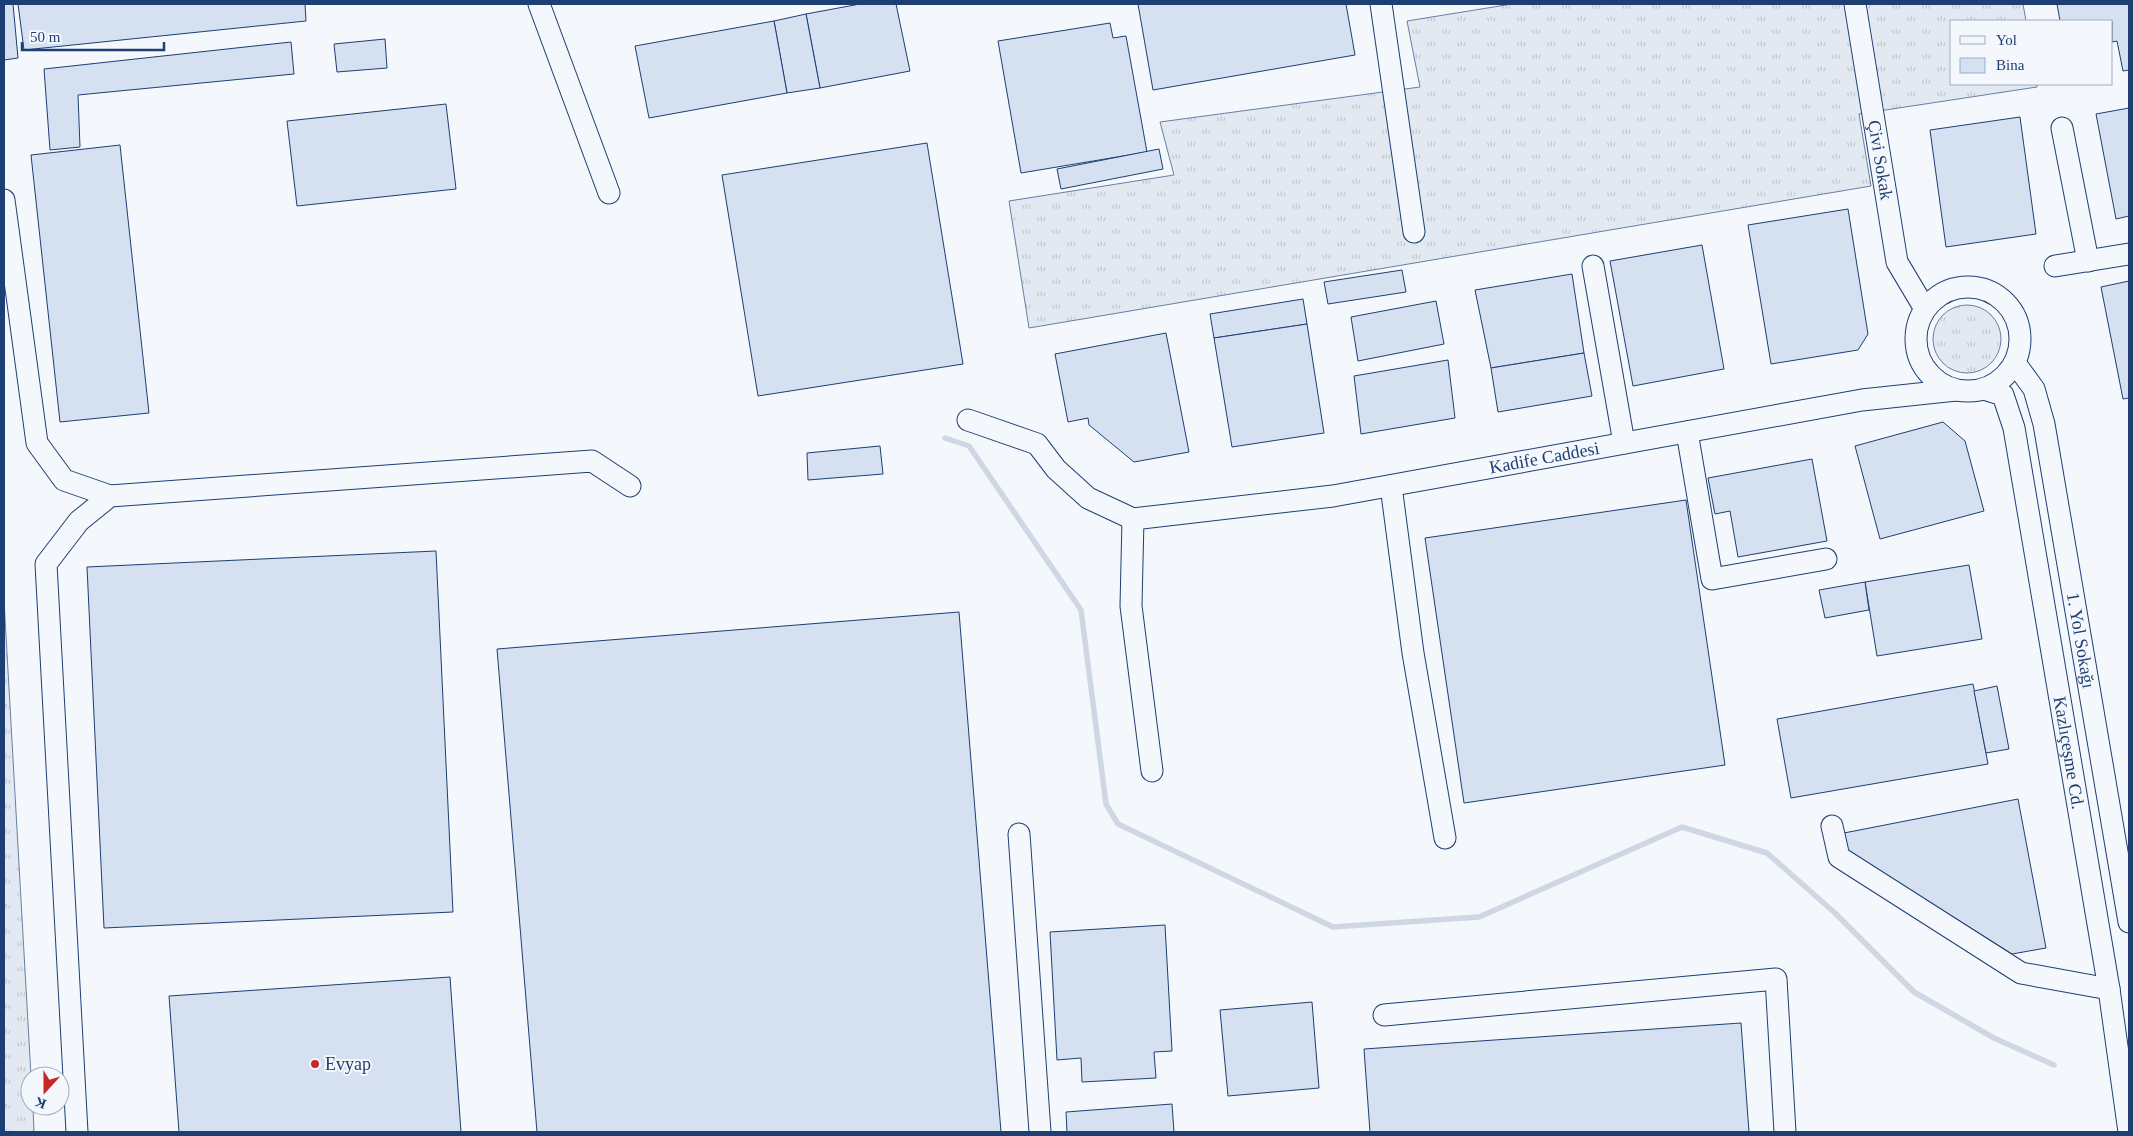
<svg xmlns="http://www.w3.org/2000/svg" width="2133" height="1136" viewBox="0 0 2133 1136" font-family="'Times New Roman',serif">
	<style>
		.grass { fill: url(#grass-tufts); stroke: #687fa3 }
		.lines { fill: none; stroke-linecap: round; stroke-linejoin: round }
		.stream { stroke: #cfd7e4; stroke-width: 5.5 }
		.building { fill: #d5e0f0; stroke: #1d3f73 }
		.minor-casing { stroke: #1d3f73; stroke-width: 23 }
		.minor { stroke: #f4f7fb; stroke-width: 21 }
		.poi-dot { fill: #c62828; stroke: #f4f7fb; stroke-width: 2 }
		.labels { text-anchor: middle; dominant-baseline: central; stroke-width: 4; stroke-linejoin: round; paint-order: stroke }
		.street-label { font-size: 18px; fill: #1d3f73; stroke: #f4f7fb }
		.poi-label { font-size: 18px; fill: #1d3f73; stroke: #f4f7fb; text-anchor: start }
	</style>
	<defs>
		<pattern id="grass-tufts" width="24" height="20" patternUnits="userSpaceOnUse" patternTransform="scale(1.25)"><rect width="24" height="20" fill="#e3e9f0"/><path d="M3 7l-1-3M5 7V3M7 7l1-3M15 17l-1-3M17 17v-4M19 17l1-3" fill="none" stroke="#c2c9d1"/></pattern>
	</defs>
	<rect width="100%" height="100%" fill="#f4f7fb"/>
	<g class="grass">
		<polygon points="1512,4 2023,4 2026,21 1952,21 1952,84 2037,84 2037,87 1859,114 1871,186 1029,328 1009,201 1174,175 1160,122 1420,87 1407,21"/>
		<circle cx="1967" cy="339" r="34"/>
		<polygon points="4,600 31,1076 30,1106 33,1106 34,1132 4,1132"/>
	</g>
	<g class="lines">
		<polyline class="stream" points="945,438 969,446 1081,610 1106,804 1118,824 1333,927 1479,917 1682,827 1767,853 1835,913 1914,992 1994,1038 2054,1065"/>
	</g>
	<g class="building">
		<polygon points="4,4 13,4 18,58 4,60"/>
		<polygon points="18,4 305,4 306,21 24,50"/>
		<polygon points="860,4 896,4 910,71 820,88 806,14"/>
		<polygon points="1138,4 1346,4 1355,55 1153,90"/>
		<polygon points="2057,4 2129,4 2129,70 2123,71 2117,41 2112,42 2112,21 2060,21"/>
		<polygon points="806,14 820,88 787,93 774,21"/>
		<polygon points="774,21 787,93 649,118 635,46"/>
		<polygon points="1110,23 1113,38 1126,36 1147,152 1021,173 998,41"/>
		<polygon points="385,39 387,68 337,72 334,44"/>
		<polygon points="291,42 294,74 78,95 80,147 50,150 44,69"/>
		<polygon points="446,104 456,189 297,206 287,121"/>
		<polygon points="2129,108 2129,216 2116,219 2096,114"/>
		<polygon points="2020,117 2036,234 1946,247 1930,130"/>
		<polygon points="927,143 963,364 758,396 722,175"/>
		<polygon points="120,145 149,413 60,422 31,155"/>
		<polygon points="1159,149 1163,169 1061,189 1057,169"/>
		<polygon points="1848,209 1868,334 1858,350 1771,364 1748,225"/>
		<polygon points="1702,245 1724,369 1633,386 1610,261"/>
		<polygon points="1402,270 1406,292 1328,304 1324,282"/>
		<polygon points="1572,274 1584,353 1491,368 1475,290"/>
		<polygon points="2129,281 2129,398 2123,399 2101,287"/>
		<polygon points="1303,299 1307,324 1214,338 1210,314"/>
		<polygon points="1436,301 1444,344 1358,361 1351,317"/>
		<polygon points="1307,324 1324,433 1232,447 1214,338"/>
		<polygon points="1166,333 1189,452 1134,462 1089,425 1088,418 1068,422 1055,354"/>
		<polygon points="1584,353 1592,396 1498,412 1491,368"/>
		<polygon points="1448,360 1455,418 1361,434 1354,376"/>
		<polygon points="1943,422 1965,441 1984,511 1880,539 1855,446"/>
		<polygon points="880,446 883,474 808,480 807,453"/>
		<polygon points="1812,459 1827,541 1738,557 1730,511 1715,514 1708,478"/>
		<polygon points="1686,500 1725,765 1464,803 1425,538"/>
		<polygon points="436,551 453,912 104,928 87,567"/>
		<polygon points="1969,565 1982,639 1877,656 1865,582"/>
		<polygon points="1865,582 1869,610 1825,618 1819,590"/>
		<polygon points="959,612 1001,1132 537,1132 497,649"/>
		<polygon points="1973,684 1988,764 1791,798 1777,719"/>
		<polygon points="1997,686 2009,749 1986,753 1974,691"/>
		<polygon points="2018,799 2046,948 2012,954 1848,851 1844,833"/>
		<polygon points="1165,925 1172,1051 1154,1052 1156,1078 1082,1082 1081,1058 1057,1060 1050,932"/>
		<polygon points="450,977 461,1132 179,1132 169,996"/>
		<polygon points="1312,1002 1319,1088 1228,1096 1220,1010"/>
		<polygon points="1741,1023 1749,1132 1370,1132 1364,1049"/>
		<polygon points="1172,1104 1174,1132 1067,1132 1066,1112"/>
	</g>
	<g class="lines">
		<defs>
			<g id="minor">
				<polyline points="539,4 609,193"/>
				<polyline points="1381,4 1414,232"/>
				<path id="s1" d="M1855,4L1897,262L1925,309"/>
				<polyline points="2062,128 2088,261"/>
				<polyline points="4,200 37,443 64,480 110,496"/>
				<polyline points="1593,266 1624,443"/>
				<polyline points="2055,266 2129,254"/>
				<circle cx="1968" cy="339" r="52"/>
				<path id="s2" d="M2015,363L2034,389L2044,424L2129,922"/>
				<path id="s3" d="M1984,389L2003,395L2014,428L2109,989L2129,1132"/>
				<polyline points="968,420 1037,444 1056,469 1088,498 1133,519"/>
				<polyline points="1687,432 1712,579 1826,559"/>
				<polyline points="1391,486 1413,653 1445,838"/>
				<path id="s4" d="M1133,519L1333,496L1862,400L1956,390"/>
				<polyline points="1133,519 1131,606 1152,771"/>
				<polyline points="1832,826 1839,857 2021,973 2109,989"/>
				<polyline points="1019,834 1040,1132"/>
				<polyline points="1384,1015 1776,979 1785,1132"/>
				<polyline points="77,1132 46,564 79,521 110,496 592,461 630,486"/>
			</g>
		</defs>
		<use href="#minor" class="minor-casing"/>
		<use href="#minor" class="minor"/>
	</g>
	<circle class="poi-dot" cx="315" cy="1064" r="5"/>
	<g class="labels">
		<g class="street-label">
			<text stroke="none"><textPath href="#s1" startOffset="158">Çivi Sokak</textPath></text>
			<text stroke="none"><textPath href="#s4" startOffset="416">Kadife Caddesi</textPath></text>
			<text stroke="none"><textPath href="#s2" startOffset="288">1. Yol Sokağı</textPath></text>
			<text stroke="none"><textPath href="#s3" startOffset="384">Kazlıçeşme Cd.</textPath></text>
		</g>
		<g class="poi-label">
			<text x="325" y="1064">Evyap</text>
		</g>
	</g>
	<rect width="2133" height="1136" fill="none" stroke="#1d3f73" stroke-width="10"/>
	<rect x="1950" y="20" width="162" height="65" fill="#f4f7fb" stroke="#9eadc5"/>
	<rect x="1960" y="36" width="25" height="8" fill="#f4f7fb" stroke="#9eadc5"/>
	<text x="1996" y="45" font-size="15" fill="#1d3f73">Yol</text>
	<rect x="1960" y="58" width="25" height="15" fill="#d5e0f0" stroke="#9eadc5"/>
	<text x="1996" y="70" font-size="15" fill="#1d3f73">Bina</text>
	<g transform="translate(45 1091) rotate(201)"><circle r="24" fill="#f4f7fb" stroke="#9eadc5"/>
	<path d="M0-4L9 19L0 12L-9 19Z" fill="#c62828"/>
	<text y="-8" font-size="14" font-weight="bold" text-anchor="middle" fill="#1d3f73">K</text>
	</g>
	<path d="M22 42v8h142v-8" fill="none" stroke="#1d3f73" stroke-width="2.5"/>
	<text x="30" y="42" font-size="15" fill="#1d3f73" stroke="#f4f7fb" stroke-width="4" paint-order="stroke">50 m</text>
</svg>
